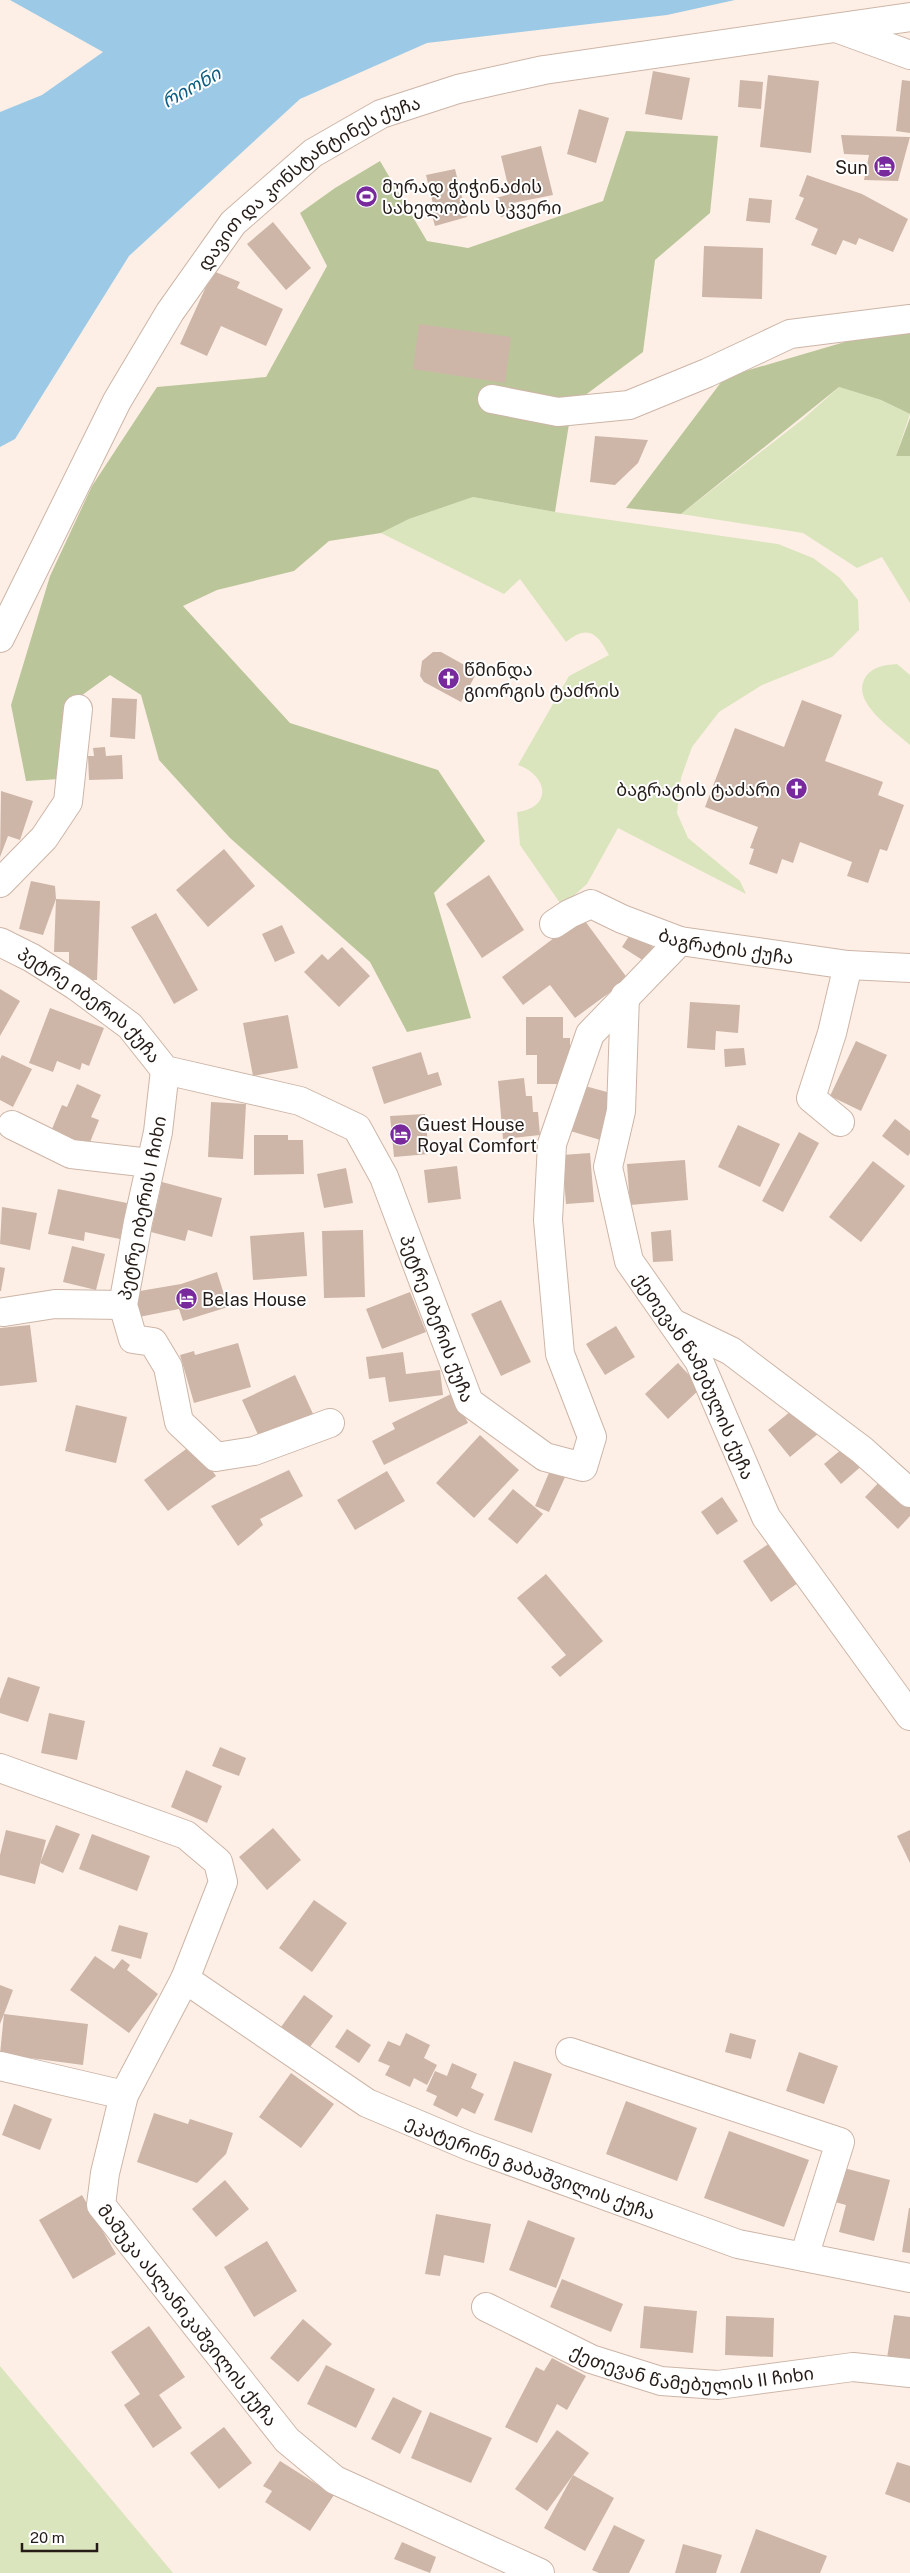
<svg xmlns="http://www.w3.org/2000/svg" width="910" height="2573" viewBox="0 0 910 2573" font-family="'Public Sans','Noto Sans Georgian',sans-serif">
	<style>
		.green { fill: #dae5bd }
		.forest { fill: #bac699 }
		.water { fill: #9ccae6 }
		.building { fill: #cdb6a8 }
		.lines { fill: none; stroke-linecap: round; stroke-linejoin: round }
		.minor-casing { stroke: #cdb5a7; stroke-width: 30 }
		.major-casing { stroke: #cdb5a7; stroke-width: 30 }
		.minor { stroke: #fff; stroke-width: 28 }
		.major { stroke: #fff; stroke-width: 28 }
		.labels { text-anchor: middle; dominant-baseline: central; stroke-width: 4; stroke-linejoin: round; paint-order: stroke }
		.poi-label { font-size: 18px; fill: #251c17; stroke: #fff; text-anchor: start }
		.street-label { font-size: 18px; fill: #251c17; stroke: #fff }
		.water-label { font-size: 19px; font-style: italic; fill: #0d5d82; stroke: #fff }
	</style>
	<rect width="100%" height="100%" fill="#feefe6"/>
	<g class="green">
		<polygon points="839,387 881,400 910,414 896,456 910,456 910,603 882,557 857,568 803,533 681,514 803,419"/>
		<path d="M473,497L555,512L778,544L813,558L839,577L858,600L859,630L832,657L762,685L719,712L692,747L681,778L677,813L688,838L740,881L746,894L618,828L587,884L562,906L520,845L517,812C552,808 549,776 518,765L569,676L609,655C597,633 588,624 566,642L520,579L504,594L381,533L409,519Z"/>
		<path d="M897,664L910,675V745C894,730 853,704 864,680C870,667 884,665 897,664Z"/>
		<polygon points="0,2366 173,2573 0,2573"/>
	</g>
	<g class="forest">
		<polygon points="626,131 718,136 710,213 655,260 643,352 572,405 555,512 473,497 409,519 381,533 329,541 294,571 217,590 183,606 290,723 438,770 485,841 434,893 471,1018 407,1032 370,962 230,838 159,760 141,695 110,675 67,706 60,779 26,781 11,705 50,576 92,486 157,387 266,377 327,266 300,213 335,188 380,161 427,241 468,248 603,201"/>
		<polygon points="910,328 910,414 881,400 839,387 681,514 626,508 725,377 855,339"/>
		<polygon points="910,418 910,456 896,456"/>
	</g>
	<polygon class="water" points="10,0 735,0 667,15 427,43 300,99 129,256 15,439 0,447 0,112 42,95 103,52"/>
	<g class="building">
		<polygon points="653,71 690,78 682,120 645,114"/>
		<polygon points="768,75 819,81 811,153 760,147"/>
		<polygon points="740,80 763,82 761,109 738,107"/>
		<polygon points="902,80 910,81 910,133 896,131"/>
		<polygon points="579,109 609,118 596,163 567,154"/>
		<polygon points="841,135 910,137 898,181 864,180 869,155 844,154"/>
		<polygon points="541,146 553,195 513,203 515,213 501,217 496,198 510,194 501,156"/>
		<polygon points="455,169 467,217 435,226 429,205 433,204 426,175"/>
		<polygon points="807,175 862,194 908,219 893,252 859,238 856,245 843,240 836,255 811,245 818,229 795,219 804,198 799,196"/>
		<polygon points="749,198 772,200 770,223 746,221"/>
		<polygon points="273,222 311,268 286,290 247,244"/>
		<polygon points="704,246 763,248 762,299 702,297"/>
		<polygon points="213,271 240,282 237,288 283,309 266,346 221,326 207,356 180,344"/>
		<polygon points="419,324 511,337 505,383 413,369"/>
		<polygon points="595,436 648,440 638,463 615,485 590,482"/>
		<polygon points="433,652 441,652 477,672 461,702 424,682 420,676 422,661"/>
		<polygon points="112,698 137,699 135,739 110,737"/>
		<polygon points="802,700 842,715 825,761 883,782 878,795 904,805 887,851 880,849 868,883 847,876 852,862 800,842 793,863 782,859 777,874 749,864 754,849 750,848 758,827 705,807 735,728 784,747"/>
		<polygon points="105,747 106,756 122,755 123,779 89,780 88,756 94,756 93,748"/>
		<polygon points="1,791 33,801 20,840 8,836 0,857"/>
		<polygon points="224,849 255,886 208,927 176,890"/>
		<polygon points="489,875 524,930 482,958 446,904"/>
		<polygon points="31,881 55,886 56,899 43,935 19,929"/>
		<polygon points="56,899 100,901 97,980 81,980 81,971 69,970 69,952 54,952"/>
		<polygon points="156,913 198,990 174,1004 131,927"/>
		<polygon points="582,917 628,979 575,1018 550,985 523,1005 502,977"/>
		<polygon points="282,925 295,953 275,962 262,934"/>
		<polygon points="631,933 653,947 644,961 622,947"/>
		<polygon points="342,947 370,976 339,1007 304,972 322,954 328,960"/>
		<polygon points="0,989 20,1001 0,1036"/>
		<polygon points="690,1002 740,1005 738,1033 716,1031 715,1050 687,1048"/>
		<polygon points="50,1008 104,1028 89,1066 82,1063 80,1070 57,1061 53,1072 29,1063"/>
		<polygon points="288,1015 298,1068 253,1076 243,1023"/>
		<polygon points="526,1017 563,1017 563,1038 570,1038 570,1084 537,1084 537,1055 526,1055"/>
		<polygon points="856,1041 887,1055 861,1111 830,1096"/>
		<polygon points="744,1048 746,1065 725,1067 724,1049"/>
		<polygon points="421,1052 428,1075 438,1072 442,1085 384,1104 372,1067"/>
		<polygon points="2,1055 32,1069 13,1107 0,1100 0,1059"/>
		<polygon points="524,1078 526,1096 532,1096 533,1112 538,1112 540,1135 503,1139 498,1081"/>
		<polygon points="77,1084 101,1095 91,1117 99,1120 86,1152 49,1136 62,1105 67,1107"/>
		<polygon points="585,1086 618,1095 607,1142 567,1130"/>
		<polygon points="211,1102 246,1104 243,1159 208,1157"/>
		<polygon points="425,1114 429,1154 394,1157 390,1116"/>
		<polygon points="895,1119 910,1131 910,1153 908,1156 882,1136"/>
		<polygon points="738,1125 780,1144 760,1187 718,1167"/>
		<polygon points="799,1132 819,1143 783,1212 762,1201"/>
		<polygon points="254,1135 288,1135 288,1140 303,1140 304,1174 254,1175"/>
		<polygon points="590,1153 594,1202 566,1204 562,1155"/>
		<polygon points="685,1160 688,1200 630,1205 627,1164"/>
		<polygon points="873,1161 905,1186 861,1242 829,1217"/>
		<polygon points="457,1166 461,1199 428,1203 424,1170"/>
		<polygon points="346,1168 353,1203 324,1208 317,1174"/>
		<polygon points="162,1182 222,1198 212,1237 188,1230 185,1241 151,1232"/>
		<polygon points="58,1189 127,1203 120,1239 85,1232 84,1241 48,1234"/>
		<polygon points="2,1207 37,1213 30,1250 0,1244"/>
		<polygon points="363,1230 365,1297 324,1298 322,1231"/>
		<polygon points="671,1230 673,1261 653,1262 651,1232"/>
		<polygon points="304,1232 307,1276 253,1280 250,1236"/>
		<polygon points="72,1246 105,1254 96,1290 63,1282"/>
		<polygon points="0,1267 5,1268 1,1291 0,1291"/>
		<polygon points="217,1272 228,1307 183,1321 179,1309 139,1317 134,1292 181,1284"/>
		<polygon points="410,1292 426,1332 382,1349 366,1309"/>
		<polygon points="501,1300 531,1362 501,1376 471,1314"/>
		<polygon points="30,1325 37,1382 0,1386 0,1328"/>
		<polygon points="616,1326 635,1357 605,1375 586,1344"/>
		<polygon points="238,1343 251,1387 194,1403 180,1355 194,1351 195,1355"/>
		<polygon points="403,1352 406,1374 440,1370 443,1395 389,1402 385,1377 369,1379 366,1357"/>
		<polygon points="678,1363 701,1388 668,1419 645,1394"/>
		<polygon points="295,1375 314,1416 261,1441 242,1400"/>
		<polygon points="453,1393 468,1423 384,1465 372,1441 395,1429 392,1423"/>
		<polygon points="76,1405 127,1417 116,1463 65,1451"/>
		<polygon points="797,1406 819,1433 790,1457 768,1430"/>
		<polygon points="480,1435 519,1470 474,1518 436,1483"/>
		<polygon points="849,1443 865,1463 841,1484 824,1464"/>
		<polygon points="193,1444 216,1476 168,1511 144,1480"/>
		<polygon points="551,1468 566,1475 549,1512 535,1506"/>
		<polygon points="289,1470 303,1496 260,1519 263,1525 238,1546 211,1506"/>
		<polygon points="387,1471 405,1501 355,1530 337,1500"/>
		<polygon points="882,1479 910,1506 910,1516 898,1529 865,1497"/>
		<polygon points="513,1489 543,1514 517,1544 488,1519"/>
		<polygon points="722,1497 738,1521 717,1535 701,1512"/>
		<polygon points="770,1543 798,1583 771,1602 743,1561"/>
		<polygon points="546,1574 603,1641 560,1677 551,1667 566,1655 517,1598"/>
		<polygon points="8,1677 40,1687 28,1722 0,1713 0,1699"/>
		<polygon points="49,1713 85,1721 77,1760 41,1753"/>
		<polygon points="220,1747 246,1758 239,1776 212,1766"/>
		<polygon points="186,1770 222,1786 207,1823 171,1807"/>
		<polygon points="56,1825 80,1834 63,1873 40,1863"/>
		<polygon points="273,1828 301,1860 267,1890 239,1857"/>
		<polygon points="6,1830 46,1840 35,1884 0,1875 0,1855"/>
		<polygon points="910,1830 910,1863 897,1836"/>
		<polygon points="92,1834 150,1856 137,1891 79,1869"/>
		<polygon points="314,1900 347,1923 312,1972 279,1948"/>
		<polygon points="119,1925 148,1933 141,1959 111,1951"/>
		<polygon points="95,1956 114,1969 122,1959 130,1965 127,1970 158,1994 129,2033 70,1990"/>
		<polygon points="0,1985 13,1990 4,2014 88,2024 83,2065 0,2054 4,2014 0,2024"/>
		<polygon points="304,1995 333,2016 310,2047 281,2027"/>
		<polygon points="347,2029 371,2045 359,2063 335,2047"/>
		<polygon points="406,2033 430,2045 424,2058 437,2065 427,2085 414,2078 410,2087 385,2075 390,2066 378,2061 388,2041 400,2046"/>
		<polygon points="730,2033 756,2040 751,2059 725,2052"/>
		<polygon points="799,2052 838,2066 824,2104 786,2091"/>
		<polygon points="514,2061 552,2074 532,2133 494,2120"/>
		<polygon points="452,2063 477,2074 471,2088 484,2094 475,2114 462,2108 457,2117 433,2105 437,2096 426,2091 435,2071 447,2076"/>
		<polygon points="291,2073 334,2104 301,2148 259,2117"/>
		<polygon points="626,2101 697,2128 677,2181 606,2154"/>
		<polygon points="14,2104 52,2119 40,2150 2,2135"/>
		<polygon points="154,2113 188,2124 190,2119 233,2133 226,2154 197,2183 137,2162"/>
		<polygon points="729,2131 809,2160 784,2227 704,2198"/>
		<polygon points="844,2168 890,2180 874,2241 839,2232 846,2205 835,2202"/>
		<polygon points="225,2180 249,2209 216,2237 192,2209"/>
		<polygon points="82,2195 116,2254 73,2279 39,2220"/>
		<polygon points="909,2208 910,2208 910,2253 902,2252"/>
		<polygon points="436,2214 491,2224 484,2263 444,2255 440,2276 425,2274"/>
		<polygon points="528,2220 575,2238 556,2288 509,2270"/>
		<polygon points="267,2241 297,2291 254,2317 224,2267"/>
		<polygon points="562,2279 623,2304 611,2332 550,2307"/>
		<polygon points="644,2306 697,2311 693,2353 640,2348"/>
		<polygon points="894,2315 910,2317 910,2362 887,2358"/>
		<polygon points="726,2316 774,2318 773,2357 725,2355"/>
		<polygon points="303,2319 332,2344 298,2382 270,2358"/>
		<polygon points="149,2326 185,2377 159,2395 182,2428 153,2448 124,2405 140,2394 111,2352"/>
		<polygon points="552,2358 586,2376 567,2410 557,2404 537,2443 505,2427 536,2367 544,2371"/>
		<polygon points="326,2365 375,2389 356,2428 307,2404"/>
		<polygon points="393,2397 422,2411 400,2454 371,2439"/>
		<polygon points="430,2412 492,2438 471,2483 411,2458"/>
		<polygon points="224,2427 252,2463 219,2489 190,2453"/>
		<polygon points="557,2430 589,2453 547,2511 515,2489"/>
		<polygon points="280,2461 334,2495 310,2531 265,2502 272,2491 263,2486"/>
		<polygon points="897,2462 910,2466 910,2503 885,2494"/>
		<polygon points="573,2475 614,2498 585,2551 544,2528"/>
		<polygon points="614,2525 645,2540 629,2573 599,2573 592,2570"/>
		<polygon points="756,2529 827,2556 820,2573 740,2573"/>
		<polygon points="402,2542 436,2557 430,2573 394,2559"/>
		<polygon points="683,2544 722,2555 716,2573 675,2573"/>
	</g>
	<g class="lines">
		<defs>
			<g id="minor">
				<polyline points="836,28 910,55"/>
				<polyline points="492,399 558,412 629,405 707,373 790,334 910,319"/>
				<polyline points="0,883 44,838 68,802 78,709"/>
				<path id="s1" d="M554,924L569,914L591,904L622,919L680,941L848,965L910,968"/>
				<path id="s2" d="M0,942L32,958L76,986L130,1026L165,1070L300,1101L357,1128L384,1177L469,1402L545,1457L583,1467L592,1437L560,1354L548,1220L552,1144L590,1034L680,941"/>
				<path id="s3" d="M625,996L621,1111L608,1167L629,1261L699,1361L766,1517L910,1716"/>
				<polyline points="165,1070 158,1132 138,1222 123,1305 133,1339 153,1342 168,1367 179,1422 216,1457 254,1451 330,1423"/>
				<polyline points="840,1122 811,1098 832,1033 848,965"/>
				<polyline points="12,1125 71,1154 150,1163"/>
				<polyline points="4,1312 55,1304 123,1305"/>
				<polyline points="675,1324 731,1351 862,1450 910,1493"/>
				<path id="s4" d="M0,1768L186,1835L218,1862L223,1882L185,1979L124,2095L105,2173L101,2205L287,2440L335,2480L540,2573"/>
				<path id="s5" d="M185,1979L367,2103L469,2146L738,2244L910,2278"/>
				<polyline points="570,2052 840,2142 804,2257"/>
				<polyline points="0,2066 124,2095"/>
				<path id="s6" d="M486,2307L591,2359L661,2381L718,2385L853,2367L910,2373"/>
			</g>
			<g id="major">
				<path id="s7" d="M0,638L117,401L170,312L233,223L313,153L381,114L458,89L544,70L910,17"/>
			</g>
		</defs>
		<use href="#minor" class="minor-casing"/>
		<use href="#major" class="major-casing"/>
		<use href="#minor" class="minor"/>
		<use href="#major" class="major"/>
	</g>
	<defs>
		<symbol id="hotel-disc" viewBox="-11 -11 22 22"><circle r="9.5" fill="#78299b" stroke="#fff"/><path d="M-6-4.5h1.5V1H6V5H4.5V3h-9V5H-6ZM-4 0a1.8 1.8 0 1 1 3.6 0ZM.5 0V-2.5h3Q6-2.5 6 0Z" fill="#fff"/></symbol>
		<symbol id="stadium-disc" viewBox="-11 -11 22 22"><circle r="9.5" fill="#78299b" stroke="#fff"/><path d="M0-5a6.5 5 0 1 0 0 10a6.5 5 0 1 0 0-10ZM-3.5-1.8h7v3.6h-7Z" fill="#fff"/></symbol>
		<symbol id="church-disc" viewBox="-11 -11 22 22"><circle r="9.5" fill="#78299b" stroke="#fff"/><path d="M-1.2-6h2.4v3.5h3.3v2.4h-3.3V6h-2.4V-.1h-3.3v-2.4h3.3Z" fill="#fff"/></symbol>
	</defs>
	<g fill-rule="evenodd">
		<use href="#hotel-disc" x="872" y="154" width="25" height="25"/>
		<use href="#stadium-disc" x="354" y="184" width="25" height="25"/>
		<use href="#church-disc" x="436" y="666" width="25" height="25"/>
		<use href="#church-disc" x="784" y="776" width="25" height="25"/>
		<use href="#hotel-disc" x="388" y="1122" width="25" height="25"/>
		<use href="#hotel-disc" x="174" y="1286" width="25" height="25"/>
	</g>
	<g class="labels">
		<g class="poi-label">
			<text x="868" y="167" text-anchor="end">Sun</text>
			<text x="382" y="186">მურად ჭიჭინაძის<tspan x="382" dy="21">სახელობის სკვერი</tspan></text>
			<text x="464" y="669">წმინდა<tspan x="464" dy="21">გიორგის ტაძრის</tspan></text>
			<text x="780" y="789" text-anchor="end">ბაგრატის ტაძარი</text>
			<text x="417" y="1124">Guest House<tspan x="417" dy="21">Royal Comfort</tspan></text>
			<text x="202" y="1299">Belas House</text>
		</g>
		<g class="street-label">
			<text stroke="none"><textPath href="#s7" startOffset="562">დავით და კონსტანტინეს ქუჩა</textPath></text>
			<text stroke="none"><textPath href="#s1" startOffset="185">ბაგრატის ქუჩა</textPath></text>
			<text stroke="none"><textPath href="#s2" startOffset="110">პეტრე იბერის ქუჩა</textPath></text>
			<text transform="translate(142 1208) rotate(-79)">პეტრე იბერის I ჩიხი</text>
			<text stroke="none"><textPath href="#s2" startOffset="620">პეტრე იბერის ქუჩა</textPath></text>
			<text stroke="none"><textPath href="#s3" startOffset="402">ქეთევან წამებულის ქუჩა</textPath></text>
			<text stroke="none"><textPath href="#s5" startOffset="396">ეკატერინე გაბაშვილის ქუჩა</textPath></text>
			<text stroke="none"><textPath href="#s4" startOffset="748">მამუკა ასლანიკაშვილის ქუჩა</textPath></text>
			<text stroke="none"><textPath href="#s6" startOffset="220">ქეთევან წამებულის II ჩიხი</textPath></text>
		</g>
		<g class="water-label">
			<text transform="translate(191 87) rotate(-29)">რიონი</text>
		</g>
	</g>
	<path d="M22 2543v8h75v-8" fill="none" stroke="#251c17" stroke-width="2.5"/>
	<text x="30" y="2543" font-size="15" fill="#251c17" stroke="#ffffff" stroke-width="4" paint-order="stroke">20 m</text>
</svg>
